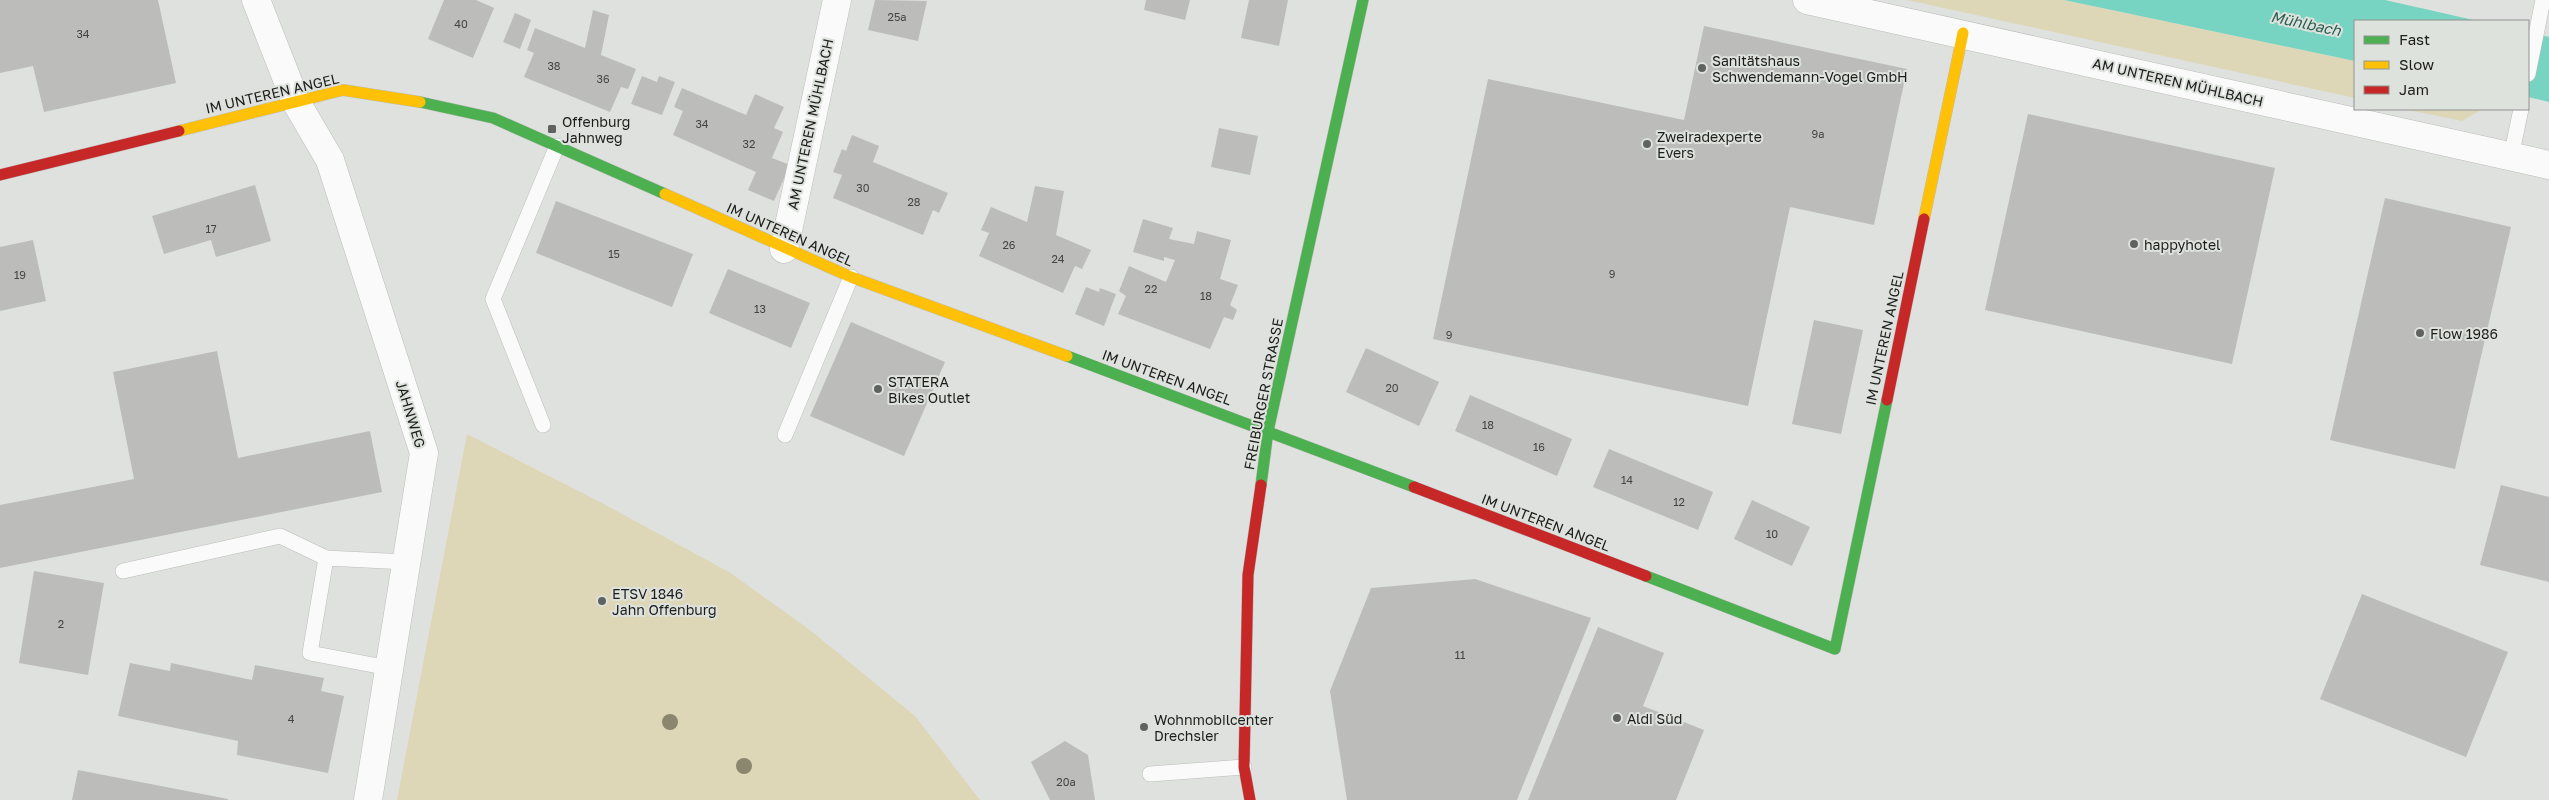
<svg xmlns="http://www.w3.org/2000/svg" width="2549" height="800" viewBox="0 0 2549 800" font-family="'Golos Text',sans-serif">
	<style>
		.green { fill: #ddd7b8 }
		.water { fill: #78d4c2 }
		.building { fill: #bcbdbb }
		.lines { fill: none; stroke-linecap: round; stroke-linejoin: round }
		.lane-casing { stroke: #bcbdbb; stroke-width: 16 }
		.street-casing { stroke: #bcbdbb; stroke-width: 29 }
		.fast-casing { stroke: #bcbdbb; stroke-width: 12 }
		.slow-casing { stroke: #bcbdbb; stroke-width: 12 }
		.jam-casing { stroke: #bcbdbb; stroke-width: 12 }
		.lane { stroke: #fafafa; stroke-width: 15 }
		.street { stroke: #fafafa; stroke-width: 28 }
		.fast { stroke: #4caf50; stroke-width: 11 }
		.slow { stroke: #ffc107; stroke-width: 11 }
		.jam { stroke: #c62828; stroke-width: 11 }
		.tree { fill: #8b876f }
		.poi-dot { fill: #60625f; stroke: #dee2dd; stroke-width: 2 }
		.labels { text-anchor: middle; dominant-baseline: central; stroke-width: 4; stroke-linejoin: round; paint-order: stroke }
		.number-label { font-size: 11px; fill: #444543 }
		.poi-label { font-size: 14px; fill: #1c1d1b; stroke: #dee2dd; text-anchor: start }
		.street-label { font-size: 14px; fill: #1c1d1b; stroke: #dee2dd }
		.water-label { font-size: 15px; font-style: italic; fill: #295e53; stroke: #dee2dd }
	</style>
	<rect width="100%" height="100%" fill="#dfe1de"/>
	<g class="green">
		<polygon points="1907,0 2064,0 2355,61 2355,98"/>
		<polygon points="2404,109 2483,109 2462,121"/>
		<polygon points="467,434 602,503 729,572 810,630 915,716 980,800 397,800"/>
	</g>
	<g class="water">
		<polygon points="2064,0 2385,0 2478,21 2355,21 2355,61"/>
		<polygon points="2528,32 2549,37 2549,102 2528,97"/>
	</g>
	<g class="building">
		<polygon points="0,0 158,0 176,83 44,112 33,66 0,73"/>
		<polygon points="444,0 476,0 494,8 473,58 428,39"/>
		<polygon points="875,0 927,1 918,41 868,30"/>
		<polygon points="1146,0 1190,0 1185,20 1144,10"/>
		<polygon points="1249,0 1288,0 1279,46 1241,38"/>
		<polygon points="593,10 609,15 601,55 636,69 628,89 621,87 610,112 524,77 534,53 527,50 535,28 585,48"/>
		<polygon points="515,13 531,20 520,49 503,42"/>
		<polygon points="1704,26 1907,69 1874,225 1790,207 1748,406 1433,339 1488,79 1684,120"/>
		<polygon points="642,76 657,82 659,76 675,82 662,115 631,104"/>
		<polygon points="682,88 746,115 755,94 784,107 774,128 783,132 772,158 790,165 774,201 748,190 756,172 673,135 683,111 674,107"/>
		<polygon points="2028,114 2275,168 2232,364 1985,310"/>
		<polygon points="1219,128 1258,136 1250,175 1211,167"/>
		<polygon points="852,135 879,146 873,162 948,193 939,213 933,210 923,235 833,198 842,175 833,172 842,149 846,151"/>
		<polygon points="255,185 271,241 216,257 211,240 164,254 152,216"/>
		<polygon points="1035,186 1064,191 1056,235 1091,250 1082,269 1075,266 1063,293 979,256 989,233 981,230 991,207 1027,222"/>
		<polygon points="2385,198 2511,227 2455,469 2330,440"/>
		<polygon points="556,201 693,254 672,307 536,253"/>
		<polygon points="1143,219 1173,228 1169,239 1194,244 1197,231 1231,240 1220,279 1238,285 1230,305 1237,310 1233,320 1224,317 1210,349 1118,314 1126,296 1119,291 1129,266 1166,282 1175,260 1164,257 1164,261 1133,252"/>
		<polygon points="33,240 46,301 0,311 0,247"/>
		<polygon points="728,269 810,303 791,348 709,313"/>
		<polygon points="1086,287 1099,292 1100,288 1116,294 1104,326 1075,314"/>
		<polygon points="1814,320 1863,330 1841,434 1792,424"/>
		<polygon points="851,322 945,362 904,456 810,416"/>
		<polygon points="1366,348 1439,382 1419,426 1346,392"/>
		<polygon points="217,351 238,458 370,431 382,492 0,568 0,505 134,479 113,372"/>
		<polygon points="1470,395 1572,439 1557,476 1455,431"/>
		<polygon points="1609,449 1713,492 1698,530 1593,487"/>
		<polygon points="2501,485 2549,497 2549,582 2480,565"/>
		<polygon points="1752,500 1810,527 1792,566 1734,539"/>
		<polygon points="34,571 104,583 88,675 19,663"/>
		<polygon points="1475,579 1591,618 1517,800 1347,800 1330,691 1371,588"/>
		<polygon points="2362,594 2508,652 2466,757 2320,699"/>
		<polygon points="1598,627 1664,653 1643,706 1704,730 1676,800 1528,800"/>
		<polygon points="130,663 170,671 171,663 252,680 255,665 324,678 321,691 344,696 328,773 237,755 238,741 118,716"/>
		<polygon points="1065,741 1088,755 1095,800 1050,800 1031,762"/>
		<polygon points="78,770 228,799 228,800 72,800"/>
	</g>
	<g class="lines">
		<defs>
			<g id="lane">
				<polyline points="2528,74 2543,0"/>
				<polyline points="2511,157 2521,109"/>
				<polyline points="543,425 493,299 557,146"/>
				<polyline points="785,435 851,277"/>
				<polyline points="123,571 280,536 326,558"/>
				<polyline points="389,668 310,653 326,558 406,562"/>
				<polyline points="1150,774 1244,767"/>
			</g>
			<g id="street">
				<polyline points="256,0 296,102 330,160 424,453 368,800"/>
				<polyline points="1807,0 2549,165"/>
				<polyline points="784,249 837,0"/>
			</g>
			<g id="fast">
				<polyline points="420,102 493,118 665,194"/>
				<polyline points="1067,356 1414,487"/>
				<polyline points="1261,485 1268,431 1363,0"/>
				<polyline points="1646,576 1835,649 1887,400"/>
			</g>
			<g id="slow">
				<polyline points="179,131 343,90 420,102"/>
				<polyline points="665,194 851,277 1067,356"/>
				<polyline points="1924,219 1963,33"/>
			</g>
			<g id="jam">
				<polyline points="0,175 179,131"/>
				<polyline points="1887,400 1924,219"/>
				<polyline points="1414,487 1646,576"/>
				<polyline points="1250,800 1244,767 1248,575 1261,485"/>
			</g>
		</defs>
		<use href="#lane" class="lane-casing"/>
		<use href="#street" class="street-casing"/>
		<use href="#fast" class="fast-casing"/>
		<use href="#slow" class="slow-casing"/>
		<use href="#jam" class="jam-casing"/>
		<use href="#lane" class="lane"/>
		<use href="#street" class="street"/>
		<use href="#fast" class="fast"/>
		<use href="#slow" class="slow"/>
		<use href="#jam" class="jam"/>
	</g>
	<g class="tree">
		<circle cx="670" cy="722" r="8"/>
		<circle cx="744" cy="766" r="8"/>
	</g>
	<g class="poi-dot">
		<circle cx="1702" cy="68" r="5"/>
		<rect x="547" y="124" width="10" height="10" rx="2.5"/>
		<circle cx="1647" cy="144" r="5"/>
		<circle cx="2134" cy="244" r="5"/>
		<circle cx="2420" cy="333" r="5"/>
		<circle cx="878" cy="389" r="5"/>
		<circle cx="602" cy="601" r="5"/>
		<circle cx="1617" cy="718" r="5"/>
		<circle cx="1144" cy="727" r="5"/>
	</g>
	<g class="labels">
		<g class="number-label">
			<text x="897" y="16">25a</text>
			<text x="461" y="23">40</text>
			<text x="83" y="33">34</text>
			<text x="554" y="65">38</text>
			<text x="603" y="78">36</text>
			<text x="702" y="123">34</text>
			<text x="1818" y="133">9a</text>
			<text x="749" y="143">32</text>
			<text x="863" y="187">30</text>
			<text x="914" y="201">28</text>
			<text x="211" y="228">17</text>
			<text x="1009" y="244">26</text>
			<text x="614" y="253">15</text>
			<text x="1058" y="258">24</text>
			<text x="1612" y="273">9</text>
			<text x="20" y="274">19</text>
			<text x="1151" y="288">22</text>
			<text x="1206" y="295">18</text>
			<text x="760" y="308">13</text>
			<text x="1449" y="334">9</text>
			<text x="1392" y="387">20</text>
			<text x="1488" y="424">18</text>
			<text x="1539" y="446">16</text>
			<text x="1627" y="479">14</text>
			<text x="1679" y="501">12</text>
			<text x="1772" y="533">10</text>
			<text x="61" y="623">2</text>
			<text x="1460" y="654">11</text>
			<text x="291" y="718">4</text>
			<text x="1066" y="781">20a</text>
		</g>
		<g class="poi-label">
			<text x="1712" y="60">Sanitätshaus<tspan x="1712" dy="16">Schwendemann-Vogel GmbH</tspan></text>
			<text x="562" y="121">Offenburg<tspan x="562" dy="16">Jahnweg</tspan></text>
			<text x="1657" y="136">Zweiradexperte<tspan x="1657" dy="16">Evers</tspan></text>
			<text x="2144" y="244">happyhotel</text>
			<text x="2430" y="333">Flow 1986</text>
			<text x="888" y="381">STATERA<tspan x="888" dy="16">Bikes Outlet</tspan></text>
			<text x="612" y="593">ETSV 1846<tspan x="612" dy="16">Jahn Offenburg</tspan></text>
			<text x="1627" y="718">Aldi Süd</text>
			<text x="1154" y="719">Wohnmobilcenter<tspan x="1154" dy="16">Drechsler</tspan></text>
		</g>
		<g class="street-label">
			<text transform="translate(2178 82) rotate(13)">AM UNTEREN MÜHLBACH</text>
			<text transform="translate(272 93) rotate(-13)">IM UNTEREN ANGEL</text>
			<text transform="translate(810 124) rotate(-78)">AM UNTEREN MÜHLBACH</text>
			<text transform="translate(790 234) rotate(24)">IM UNTEREN ANGEL</text>
			<text transform="translate(1884 338) rotate(-78)">IM UNTEREN ANGEL</text>
			<text transform="translate(1167 377) rotate(20)">IM UNTEREN ANGEL</text>
			<text transform="translate(1263 394) rotate(-79)">FREIBURGER STRASSE</text>
			<text transform="translate(411 414) rotate(73)">JAHNWEG</text>
			<text transform="translate(1546 522) rotate(21)">IM UNTEREN ANGEL</text>
		</g>
		<g class="water-label">
			<text transform="translate(2306 23) rotate(12)">Mühlbach</text>
		</g>
	</g>
	<rect x="2354" y="20" width="175" height="90" fill="#dee2dd" stroke="#90938f"/>
	<rect x="2364" y="36" width="25" height="8" fill="#4caf50" stroke="#90938f"/>
	<text x="2399" y="45" font-size="15" fill="#1c1d1b">Fast</text>
	<rect x="2364" y="61" width="25" height="8" fill="#ffc107" stroke="#90938f"/>
	<text x="2399" y="70" font-size="15" fill="#1c1d1b">Slow</text>
	<rect x="2364" y="86" width="25" height="8" fill="#c62828" stroke="#90938f"/>
	<text x="2399" y="95" font-size="15" fill="#1c1d1b">Jam</text>
</svg>
